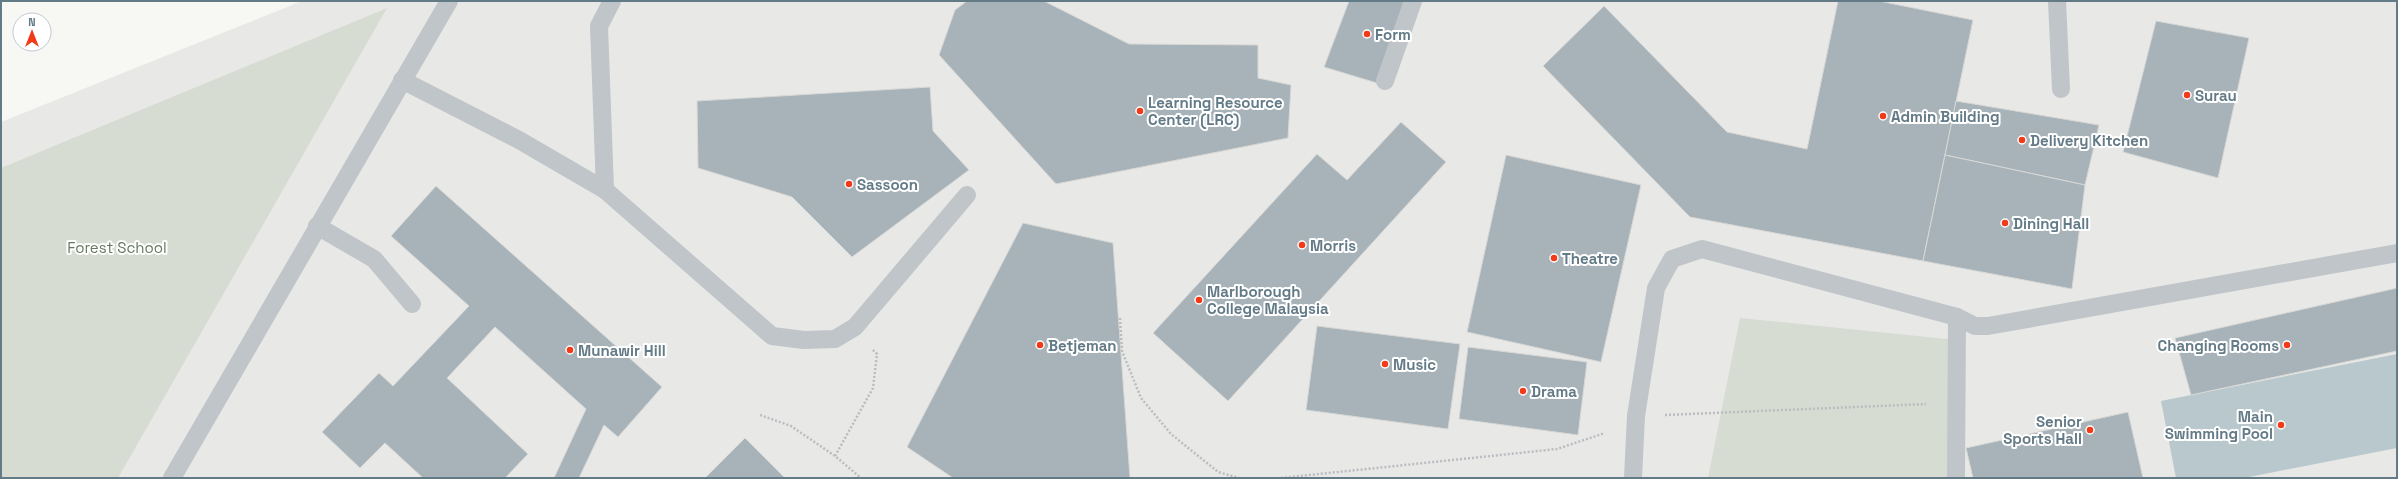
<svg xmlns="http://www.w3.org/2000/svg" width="2398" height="479" viewBox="0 0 2398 479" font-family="'Space Grotesk',sans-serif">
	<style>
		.built { fill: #e8e8e7 }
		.green { fill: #d7dcd2 }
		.water { fill: #b9c8cc }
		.building { fill: #a7b3b8; stroke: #d8d8d6 }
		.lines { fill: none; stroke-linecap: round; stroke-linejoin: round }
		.path { stroke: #b9bdc0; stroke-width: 2.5; stroke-dasharray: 2 2; stroke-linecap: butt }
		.service { stroke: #bfc5c8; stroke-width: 18 }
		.poi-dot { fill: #f23918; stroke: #fff; stroke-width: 1.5 }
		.labels { text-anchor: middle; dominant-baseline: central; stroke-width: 4; stroke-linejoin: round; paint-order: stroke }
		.poi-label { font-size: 15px; font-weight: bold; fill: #637a87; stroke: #fff; text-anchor: start }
		.park-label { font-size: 15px; fill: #66795f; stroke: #fff }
	</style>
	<rect width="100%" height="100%" fill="#f7f7f3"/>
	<polygon class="built" points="302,1 2397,1 2397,478 1,478 1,122"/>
	<g class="green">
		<polygon points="387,8 118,478 1,478 1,168"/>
		<polygon points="1740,318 1957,340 1956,478 1708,478"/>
	</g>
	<polygon class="water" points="2397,354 2397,448 2244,478 2176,478 2161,401"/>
	<g class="building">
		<polygon points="967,1 1044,1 1129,44 1258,45 1258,78 1291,85 1288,138 1056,184 939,55 955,10"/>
		<polygon points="1349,1 1408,1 1380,84 1324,67"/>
		<polygon points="1838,1 1879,1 1973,20 1923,261 1690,217 1543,66 1604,6 1727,132 1807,149"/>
		<polygon points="2156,21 2249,38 2218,178 2123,152"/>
		<polygon points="930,87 933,131 969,170 852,257 792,197 698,168 697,101"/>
		<polygon points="1956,101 2099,125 2085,185 1945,155"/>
		<polygon points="1401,122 1446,162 1228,401 1153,333 1317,154 1347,180"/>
		<polygon points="1506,155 1641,185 1601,362 1467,332"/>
		<polygon points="1945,155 2085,185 2072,289 1923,261"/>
		<polygon points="436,186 662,387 618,437 604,425 579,478 554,478 586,409 495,327 447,378 528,454 505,478 423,478 385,443 360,468 322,432 379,373 393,386 469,306 391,236"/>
		<polygon points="1023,223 1113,243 1130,478 953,478 907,447"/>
		<polygon points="2397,288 2397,351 2191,395 2175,338"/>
		<polygon points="1317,326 1460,344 1448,429 1306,410"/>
		<polygon points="1468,347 1587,362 1578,435 1459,419"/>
		<polygon points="2128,412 2143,478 1973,478 1966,448"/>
		<polygon points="745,438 785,478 705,478"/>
	</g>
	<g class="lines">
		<g class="path">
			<polyline points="1120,318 1122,351 1141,398 1171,434 1218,472 1239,478"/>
			<polyline points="760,415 791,426 835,456 861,478"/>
			<polyline points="1665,415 1926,404"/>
			<polyline points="835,456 873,388 877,354 873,350"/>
			<polyline points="1281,478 1557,449 1605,433"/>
		</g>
		<g class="service">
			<polyline points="2057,1 2061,89"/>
			<polyline points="402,80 519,140 605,190 772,336 804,340 835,339 855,327 967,195"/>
			<polyline points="1385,81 1413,1"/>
			<polyline points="605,190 599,26 612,1"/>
			<polyline points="317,226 374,259 412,304"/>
			<polyline points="172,478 449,1"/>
			<polyline points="1633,478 1636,416 1656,288 1672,259 1702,249 1957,317 1975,326 1988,326 2397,253"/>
			<polyline points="1956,478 1957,317"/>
		</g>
	</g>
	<g class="poi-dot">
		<circle cx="1367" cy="34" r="4"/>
		<circle cx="2187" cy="95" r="4"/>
		<circle cx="1140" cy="111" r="4"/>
		<circle cx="1883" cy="116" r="4"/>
		<circle cx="2022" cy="140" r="4"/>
		<circle cx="849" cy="184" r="4"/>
		<circle cx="2005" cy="223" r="4"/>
		<circle cx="1302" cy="245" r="4"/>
		<circle cx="1554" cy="258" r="4"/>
		<circle cx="1199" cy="300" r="4"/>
		<circle cx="1040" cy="345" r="4"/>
		<circle cx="2287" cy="345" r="4"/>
		<circle cx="570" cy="350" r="4"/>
		<circle cx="1385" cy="364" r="4"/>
		<circle cx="1523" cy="391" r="4"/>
		<circle cx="2281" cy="425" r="4"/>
		<circle cx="2090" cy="430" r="4"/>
	</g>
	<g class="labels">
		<g class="poi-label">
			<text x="1375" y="34">Form</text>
			<text x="2195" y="95">Surau</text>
			<text x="1148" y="102">Learning Resource<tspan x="1148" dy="17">Center (LRC)</tspan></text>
			<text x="1891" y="116">Admin Building</text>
			<text x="2030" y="140">Delivery Kitchen</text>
			<text x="857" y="184">Sassoon</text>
			<text x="2013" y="223">Dining Hall</text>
			<text x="1310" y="245">Morris</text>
			<text x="1562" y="258">Theatre</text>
			<text x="1207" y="291">Marlborough<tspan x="1207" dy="17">College Malaysia</tspan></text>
			<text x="1048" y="345">Betjeman</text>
			<text x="2279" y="345" text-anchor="end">Changing Rooms</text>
			<text x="578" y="350">Munawir Hill</text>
			<text x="1393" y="364">Music</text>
			<text x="1531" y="391">Drama</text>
			<text x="2273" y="416" text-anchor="end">Main<tspan x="2273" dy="17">Swimming Pool</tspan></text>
			<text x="2082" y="421" text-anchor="end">Senior<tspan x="2082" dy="17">Sports Hall</tspan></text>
		</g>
		<g class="park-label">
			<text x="117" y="247">Forest School</text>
		</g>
	</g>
	<rect width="2398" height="479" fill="none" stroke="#637a87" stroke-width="4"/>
	<g transform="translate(32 32)"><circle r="19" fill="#ffffff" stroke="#c1cacf"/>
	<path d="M0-3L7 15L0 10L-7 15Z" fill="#f23918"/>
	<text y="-6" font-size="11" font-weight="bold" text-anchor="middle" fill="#637a87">N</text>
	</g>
</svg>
